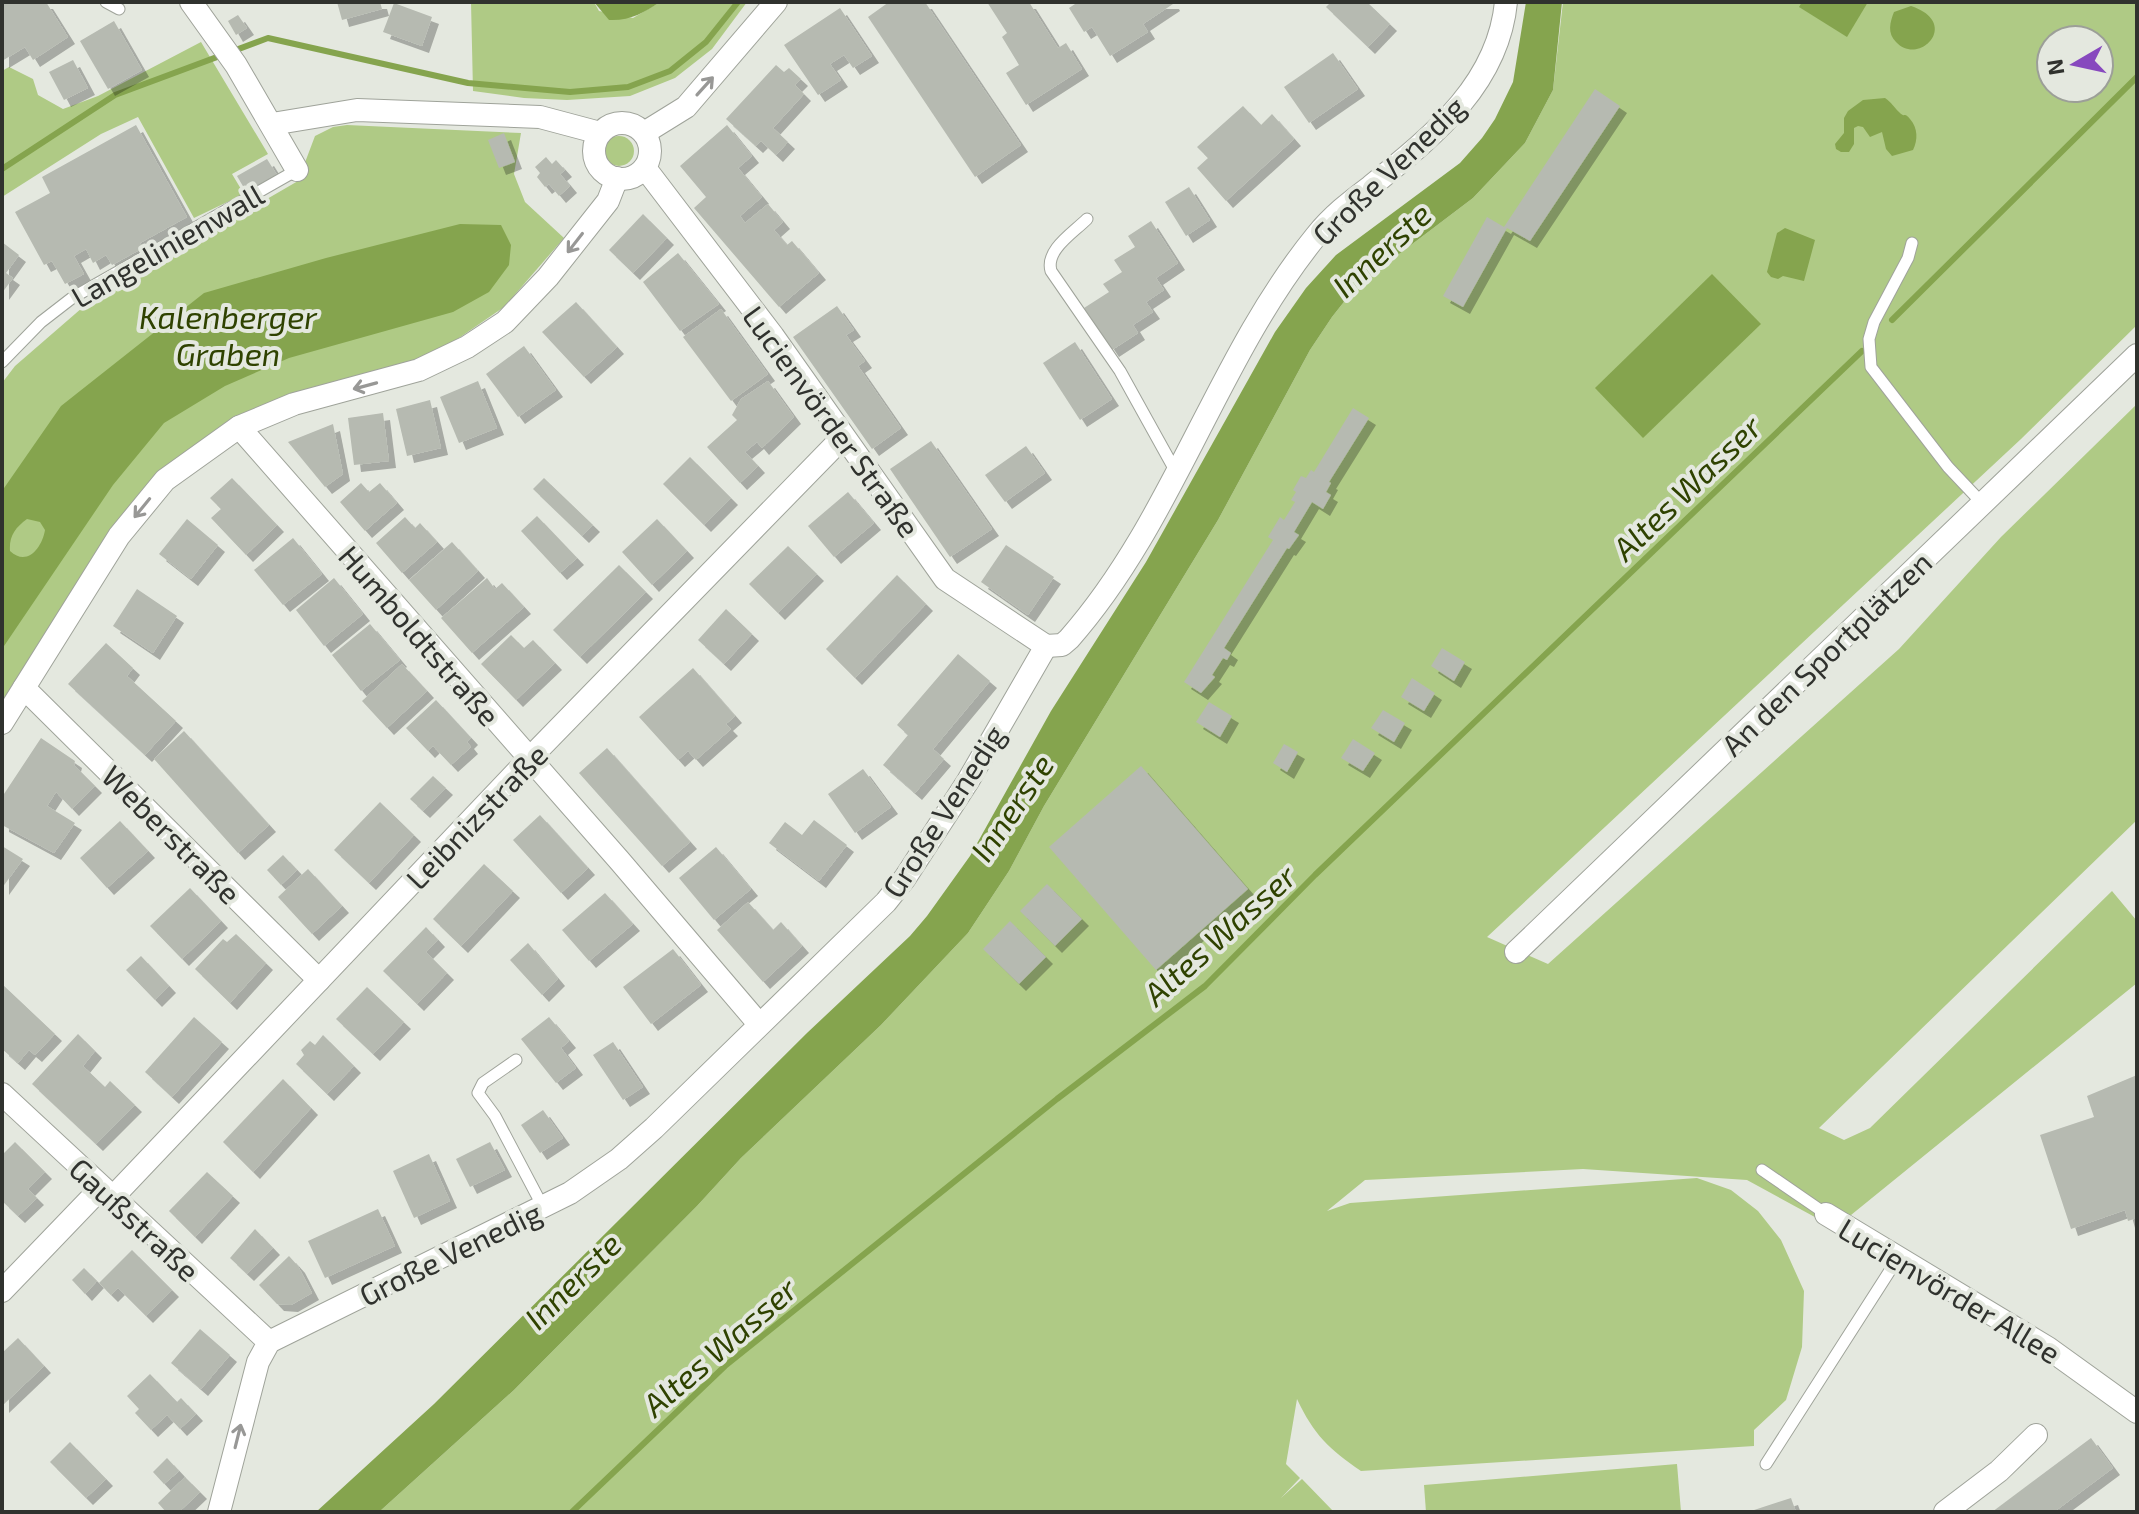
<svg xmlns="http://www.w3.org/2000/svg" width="2139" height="1514" viewBox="0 0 2139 1514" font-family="'Exo 2',sans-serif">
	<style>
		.green { fill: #afca85; fill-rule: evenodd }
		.water { fill: #85a44e; fill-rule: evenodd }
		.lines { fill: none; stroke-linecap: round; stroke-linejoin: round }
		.stream { stroke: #85a44e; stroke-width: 6 }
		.building { fill: #b6bab1; filter: url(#shadow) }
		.service-casing { stroke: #9fa39a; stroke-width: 13 }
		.minor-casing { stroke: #9fa39a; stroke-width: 24 }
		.service { stroke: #fff; stroke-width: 11 }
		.minor { stroke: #fff; stroke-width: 22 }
		.oneway { stroke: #989896 }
		.labels { text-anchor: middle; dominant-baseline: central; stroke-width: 8; stroke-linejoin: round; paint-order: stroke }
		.street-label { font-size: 30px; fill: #30322e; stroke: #e4e8df }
		.water-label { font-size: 32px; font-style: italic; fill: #2f4200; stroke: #e4e8df }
	</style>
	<defs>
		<filter id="shadow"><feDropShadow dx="7" dy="7" stdDeviation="0" flood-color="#0004"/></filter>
	</defs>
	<rect width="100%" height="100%" fill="#e4e8df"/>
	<g class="green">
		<polygon points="471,2 594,2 599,11 633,18 660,2 747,2 712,49 675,78 630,96 567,100 524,98 473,91"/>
		<path d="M1563,2H2137V325L2021,439L1487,937L1548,964L1899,649L2001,537L2137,404V820L1819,1128L1844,1140L1870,1128L2112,891L2137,921V983L1835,1228L1747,1180L1583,1169L1365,1180L1327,1211L1350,1203L1697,1178L1731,1190L1758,1211L1781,1240L1804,1291L1802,1347L1786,1400L1754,1430V1446L1361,1471C1329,1449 1314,1435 1297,1399L1286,1464L1300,1478L1281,1498L1302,1479L1334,1512H379L514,1390L697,1206L741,1158L881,1025L968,933L1009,871L1044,806L1218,520L1310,350L1332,317L1347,298L1374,273L1473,198L1525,143L1553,90ZM2051,40H2099V88H2051Z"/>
		<polygon points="201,42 268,154 232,174 244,194 194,218 138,117 101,134 2,197 2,71 9,67 33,79 38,95 63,109 98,96"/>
		<polygon points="347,125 521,133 514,174 525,202 564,238 504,307 424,362 293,403 162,479 2,717 2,383 15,366 90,301 298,181 315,136 333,127"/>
		<circle cx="619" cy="151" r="15"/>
		<polygon points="1677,1464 1681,1512 1426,1512 1424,1485"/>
	</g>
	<g class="water">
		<path d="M594,2H660C643,13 630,21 609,20Z"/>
		<polygon points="1526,2 1562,2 1553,90 1525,143 1473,198 1374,273 1347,298 1332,317 1310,350 1218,520 1044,806 1009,871 968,933 881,1025 741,1158 697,1206 514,1390 379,1512 316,1512 434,1404 807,1033 910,936 927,916 970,856 1051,711 1146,562 1275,332 1306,288 1336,255 1460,163 1482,138 1495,119 1513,82"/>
		<polygon points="1802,2 1868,2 1847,37 1799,7"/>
		<path d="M1911,6C1962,23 1919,67 1896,42C1887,33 1890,22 1894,12Z"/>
		<path d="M1885,98C1892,103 1893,106 1899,112C1906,119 1903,111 1910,119C1918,128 1918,140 1913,150L1892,156L1886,149L1882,132L1870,137L1863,127L1858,126L1854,128V144L1849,152H1841L1836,149L1835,144L1844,133V118L1848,111L1863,100Z"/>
		<path d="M460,224L501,225L511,245L509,265L489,292L453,312L289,358L225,386L164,423L113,485L2,649V491L61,406L204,293L326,258ZM27,519L40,522L45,530C42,548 27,567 10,551C9,536 15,528 27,519Z"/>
		<polygon points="1785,228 1815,240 1804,281 1783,276 1778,279 1771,277 1767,272 1777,233"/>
		<polygon points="1712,274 1761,324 1643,438 1595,388"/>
	</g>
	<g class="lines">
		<g class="stream">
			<polyline points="2,169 115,95 268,38 468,83 570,92 628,87 670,71 706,42 738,2"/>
			<polyline points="1892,320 2137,77"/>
			<polyline points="572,1512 725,1366 1057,1099 1205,986 1315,875 1862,351"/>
		</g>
	</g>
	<g class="building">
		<polygon points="2,2 46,2 68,37 33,60 25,47 2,61"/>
		<polygon points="337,2 380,2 382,9 342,20"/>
		<polygon points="889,2 925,2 1021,145 975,177 868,17"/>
		<polygon points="987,2 1029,2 1058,48 1066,43 1082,69 1026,105 1006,73 1019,65 1002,37 1007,33"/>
		<polygon points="1078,2 1172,2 1173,4 1143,24 1148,32 1110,56 1092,27 1084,32 1069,8"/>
		<polygon points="1331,2 1367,2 1390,24 1368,47 1326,7"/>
		<polygon points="394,3 432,17 422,46 383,32"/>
		<polygon points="840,8 872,56 853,68 844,55 830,64 841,80 818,95 784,45"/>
		<polygon points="238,15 247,28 236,35 228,21"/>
		<polygon points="114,21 142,70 108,89 80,41"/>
		<polygon points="1333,53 1358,89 1309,123 1284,87"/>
		<polygon points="73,60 88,88 64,100 49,72"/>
		<polygon points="776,65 784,72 789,68 801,79 795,85 804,94 773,128 788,142 776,155 761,141 756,146 726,119"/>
		<polygon points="1595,89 1620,106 1530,241 1507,228 1463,307 1443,296 1487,217 1504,227"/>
		<polygon points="1243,106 1261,125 1272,114 1294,139 1226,201 1197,168 1208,158 1197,147"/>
		<polygon points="136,125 187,217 140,243 143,248 112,265 106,255 93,263 86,249 74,256 84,274 65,284 52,261 44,265 15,212 50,193 42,177"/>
		<polygon points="727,125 752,156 738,168 762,197 740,216 745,223 768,204 783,222 774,230 787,245 792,241 819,273 779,307 694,208 706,197 680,166"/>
		<polygon points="504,133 515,162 499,168 488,140"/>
		<polygon points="546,157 552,164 556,160 565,170 560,174 570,186 559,196 549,184 545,187 537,177 540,173 535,167"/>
		<polygon points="267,159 277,175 247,193 237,176"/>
		<polygon points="1189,187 1210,220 1186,236 1165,202"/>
		<polygon points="643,214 667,238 633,273 609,250"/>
		<polygon points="1151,221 1178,263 1156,278 1164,290 1146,302 1153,312 1133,325 1138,333 1112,350 1084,308 1109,292 1103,284 1122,272 1114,260 1135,247 1128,236"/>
		<polygon points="2,242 19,255 6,273 13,278 2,293"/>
		<polygon points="678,253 719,304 680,331 643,282"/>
		<polygon points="576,302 617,347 584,377 542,332"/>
		<polygon points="837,306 854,330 846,335 865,361 858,366 901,428 872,449 793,337"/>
		<polygon points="721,309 768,374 731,401 683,337"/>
		<polygon points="1075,342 1112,399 1080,420 1043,363"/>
		<polygon points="524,346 556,390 518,417 486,374"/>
		<polygon points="478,381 497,428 459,443 440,397"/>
		<polygon points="768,381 794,417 762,448 757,442 745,452 758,466 740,483 707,447 737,420 732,415 741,399"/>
		<polygon points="430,400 441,448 407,456 396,409"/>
		<polygon points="1353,408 1369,418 1329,482 1331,483 1326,492 1331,495 1323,509 1312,502 1294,532 1299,535 1289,549 1287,548 1224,648 1231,653 1227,660 1223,658 1212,675 1215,677 1201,693 1184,682 1273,540 1268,537 1280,517 1284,520 1295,502 1291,500 1296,492 1293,490 1301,476 1306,478 1311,470 1314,472"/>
		<polygon points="383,413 389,461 354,465 348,418"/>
		<polygon points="333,424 343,474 325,487 288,442"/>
		<polygon points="931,441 992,529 950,557 890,469"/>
		<polygon points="1026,446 1045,473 1005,502 985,475"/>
		<polygon points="690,457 731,498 704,525 663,484"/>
		<polygon points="232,478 277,525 246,555 211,518 221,509 210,498"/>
		<polygon points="544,478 593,525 582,536 533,489"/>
		<polygon points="361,483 369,492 380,483 397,503 365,531 340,502"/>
		<polygon points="848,492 874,523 834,557 808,526"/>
		<polygon points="537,516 577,558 560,573 521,531"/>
		<polygon points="405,517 415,528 420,523 437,542 402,573 376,543"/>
		<polygon points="187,519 218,545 191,579 159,554"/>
		<polygon points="657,519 687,551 652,585 622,552"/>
		<polygon points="293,538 322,574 283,605 254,570"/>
		<polygon points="452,542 478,571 436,610 409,580"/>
		<polygon points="1006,545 1054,577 1028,615 981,582"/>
		<polygon points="788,546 817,574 778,613 749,584"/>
		<polygon points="619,565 646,592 580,657 553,630"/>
		<polygon points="897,575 926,604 855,678 826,649"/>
		<polygon points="334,578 363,614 324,646 296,610"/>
		<polygon points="487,578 495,589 502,583 524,607 472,653 441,618"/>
		<polygon points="137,589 177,616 153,653 113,626"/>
		<polygon points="726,609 752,634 724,664 698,640"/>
		<polygon points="370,624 400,660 361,691 332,655"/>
		<polygon points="511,635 524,648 533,640 555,663 516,700 481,664"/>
		<polygon points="106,643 133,668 127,676 176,721 145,755 68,684"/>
		<polygon points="1442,648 1465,662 1454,681 1431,666"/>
		<polygon points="958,654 990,681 933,749 944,759 915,793 883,765 908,735 897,725"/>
		<polygon points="402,664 427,691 387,728 362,701"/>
		<polygon points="693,668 735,716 726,724 731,729 696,760 688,751 678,760 639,717"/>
		<polygon points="1412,678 1435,693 1424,711 1401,697"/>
		<polygon points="436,700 471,738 467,742 471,747 451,765 433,746 428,751 406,728"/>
		<polygon points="1209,702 1232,716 1220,737 1196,722"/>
		<polygon points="1383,710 1405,723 1394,742 1371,728"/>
		<polygon points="184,731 269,825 238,853 154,759"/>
		<polygon points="41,738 75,761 74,765 95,786 72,809 56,792 47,806 75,823 54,853 2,825 2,797"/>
		<polygon points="1353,739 1375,753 1363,771 1341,758"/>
		<polygon points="1284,744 1298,752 1287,772 1273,763"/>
		<polygon points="607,748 690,842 662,866 579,773"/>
		<polygon points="1141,766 1248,889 1156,970 1049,847"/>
		<polygon points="863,769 891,807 855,833 828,794"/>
		<polygon points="433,776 446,788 423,811 410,799"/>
		<polygon points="380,802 414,835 369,883 334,850"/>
		<polygon points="540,815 588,868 561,893 513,840"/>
		<polygon points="814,820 847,845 819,881 769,843 785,822 802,835"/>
		<polygon points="120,821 148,851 107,888 80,858"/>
		<polygon points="2,846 23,859 2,888"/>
		<polygon points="716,847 751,889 714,920 679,878"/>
		<polygon points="283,855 297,870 281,885 267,870"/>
		<polygon points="484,864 513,891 461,946 433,919"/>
		<polygon points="308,869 342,906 312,934 278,897"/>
		<polygon points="1047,884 1082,919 1055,946 1020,911"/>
		<polygon points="190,888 221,921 182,959 150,926"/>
		<polygon points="605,893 633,924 589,961 562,930"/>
		<polygon points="748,902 773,930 781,922 802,946 763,982 717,930"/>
		<polygon points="1010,921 1046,957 1019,984 983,949"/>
		<polygon points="426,927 438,940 426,952 447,973 417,1004 383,971"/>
		<polygon points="236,934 266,963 230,1003 195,969 223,939 227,942"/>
		<polygon points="528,943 558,979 542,995 510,960"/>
		<polygon points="673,949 701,985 651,1024 623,987"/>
		<polygon points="141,956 169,986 155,1000 126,970"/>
		<polygon points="2,984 55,1034 35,1055 29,1050 18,1063 2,1049"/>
		<polygon points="367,987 404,1022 373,1054 336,1019"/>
		<polygon points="194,1017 222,1042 172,1097 145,1072"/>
		<polygon points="549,1017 569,1041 561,1048 576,1068 556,1083 521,1039"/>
		<polygon points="78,1034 95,1051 83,1066 105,1087 110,1081 135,1105 96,1144 32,1084"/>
		<polygon points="323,1035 354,1066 327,1094 296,1064 304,1055 301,1050 310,1041 315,1045"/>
		<polygon points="613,1042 643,1087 623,1100 593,1055"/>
		<polygon points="2137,1075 2137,1218 2128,1221 2125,1210 2071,1229 2040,1135 2094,1117 2087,1096"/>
		<polygon points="283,1079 311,1108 253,1172 223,1142"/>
		<polygon points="543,1110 563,1138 540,1153 521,1125"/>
		<polygon points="15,1142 45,1172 28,1189 37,1198 18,1216 2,1201 2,1155"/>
		<polygon points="490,1142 505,1170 470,1187 456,1159"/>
		<polygon points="429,1154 450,1201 414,1218 393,1171"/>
		<polygon points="207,1172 233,1196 195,1237 169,1211"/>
		<polygon points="378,1209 395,1246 325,1278 308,1241"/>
		<polygon points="255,1229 273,1248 247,1274 230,1258"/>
		<polygon points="132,1250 172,1290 146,1316 118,1288 111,1295 99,1283"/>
		<polygon points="289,1256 298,1266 312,1293 291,1305 277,1304 259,1285"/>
		<polygon points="84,1268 97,1281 85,1294 72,1280"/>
		<polygon points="200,1329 230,1355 201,1389 171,1363"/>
		<polygon points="18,1338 44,1366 2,1406 2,1353"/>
		<polygon points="150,1374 177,1402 181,1398 196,1414 180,1429 167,1415 151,1430 135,1413 139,1409 127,1396"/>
		<polygon points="2091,1438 2113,1468 2054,1512 1992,1512"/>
		<polygon points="70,1442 106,1479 86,1498 50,1462"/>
		<polygon points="167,1458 179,1471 164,1484 153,1472"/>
		<polygon points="185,1477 200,1492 179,1512 166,1512 158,1503"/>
		<polygon points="1791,1498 1796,1512 1751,1512 1751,1511"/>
	</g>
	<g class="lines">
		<defs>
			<g id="service">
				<polyline points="106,2 119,9"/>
				<path d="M1087,219C1073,233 1045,250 1051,271L1120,371L1176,472"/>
				<polyline points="1912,243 1908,258 1874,322 1869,339 1871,367 1948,467 1982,503"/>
				<polyline points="2,362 41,322 72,298 297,170"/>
				<polyline points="516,1060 483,1083 478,1093 495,1116 543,1207"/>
				<polyline points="1762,1170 1826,1214"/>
				<polyline points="1766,1464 1898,1258"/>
			</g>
			<g id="minor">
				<polyline points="191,2 236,65 297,170"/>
				<circle cx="622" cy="151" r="28"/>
				<polyline points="272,124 357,110 540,117 600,133"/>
				<polyline points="644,133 686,107 776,2"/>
				<polyline points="645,168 773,336 945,579 1046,646"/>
				<polyline points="239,427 619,860 759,1024"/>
				<path d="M1046,646L1062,645L1069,639C1174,520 1216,359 1316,236C1332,216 1350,202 1370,187C1430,138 1498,86 1506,2"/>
				<polyline points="24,688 319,980"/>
				<polyline points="2,723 119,536 165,480 239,427 294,404 419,370 467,347 505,322 548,277 608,201 617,178"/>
				<polyline points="1516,952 2137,355"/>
				<polyline points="2,1094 269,1342"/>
				<polyline points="112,1198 529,759 843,437"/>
				<polyline points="1826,1214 2048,1348 2137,1412"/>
				<polyline points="2,1291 101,1188"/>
				<polyline points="219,1512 258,1362 269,1342 570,1193 619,1159 654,1128 886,902 905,878 968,781 1046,646"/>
				<polyline points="1945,1512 1999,1471 2036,1435"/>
			</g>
		</defs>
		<use href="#service" class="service-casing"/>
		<use href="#minor" class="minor-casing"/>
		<use href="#service" class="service"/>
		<use href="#minor" class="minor"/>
	</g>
	<defs><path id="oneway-shaft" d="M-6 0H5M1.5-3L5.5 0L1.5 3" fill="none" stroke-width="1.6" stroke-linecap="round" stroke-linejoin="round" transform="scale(2)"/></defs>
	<g class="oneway">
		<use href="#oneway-shaft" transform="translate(705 86) rotate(-48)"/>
		<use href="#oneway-shaft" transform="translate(575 243) rotate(128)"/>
		<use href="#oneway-shaft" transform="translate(365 386) rotate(165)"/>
		<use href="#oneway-shaft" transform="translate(142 508) rotate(129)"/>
		<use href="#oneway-shaft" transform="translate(238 1436) rotate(-76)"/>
	</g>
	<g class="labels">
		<g class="street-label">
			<text transform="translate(1388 170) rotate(-44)">Große Venedig</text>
			<text transform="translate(167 245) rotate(-30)">Langelinienwall</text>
			<text transform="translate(832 421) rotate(54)">Lucienvörder Straße</text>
			<text transform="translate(420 635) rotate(49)">Humboldtstraße</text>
			<text transform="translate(1826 653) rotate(-44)">An den Sportplätzen</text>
			<text transform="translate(943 811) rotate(-57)">Große Venedig</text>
			<text transform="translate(476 816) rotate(-46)">Leibnizstraße</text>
			<text transform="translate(172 834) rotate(45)">Weberstraße</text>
			<text transform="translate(135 1219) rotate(43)">Gaußstraße</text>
			<text transform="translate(450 1253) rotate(-26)">Große Venedig</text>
			<text transform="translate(1950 1290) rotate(31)">Lucienvörder Allee</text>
		</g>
		<g class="water-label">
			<text transform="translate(1381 249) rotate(-43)">Innerste</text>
			<text x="228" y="316">Kalenberger<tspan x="228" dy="37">Graben</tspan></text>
			<text transform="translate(1686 487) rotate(-44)">Altes Wasser</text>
			<text transform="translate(1011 807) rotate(-56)">Innerste</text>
			<text transform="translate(1219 934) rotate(-42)">Altes Wasser</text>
			<text transform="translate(572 1280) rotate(-45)">Innerste</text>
			<text transform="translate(719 1346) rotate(-41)">Altes Wasser</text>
		</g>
	</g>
	<rect width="2139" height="1514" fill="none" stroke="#30322e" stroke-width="8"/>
	<g transform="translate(2075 64) rotate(261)"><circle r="38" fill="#e4e8df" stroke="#9c9f98" stroke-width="2"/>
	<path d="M0-6L14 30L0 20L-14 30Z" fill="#8749be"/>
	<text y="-12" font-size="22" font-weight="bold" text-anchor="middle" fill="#30322e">N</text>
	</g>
</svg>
